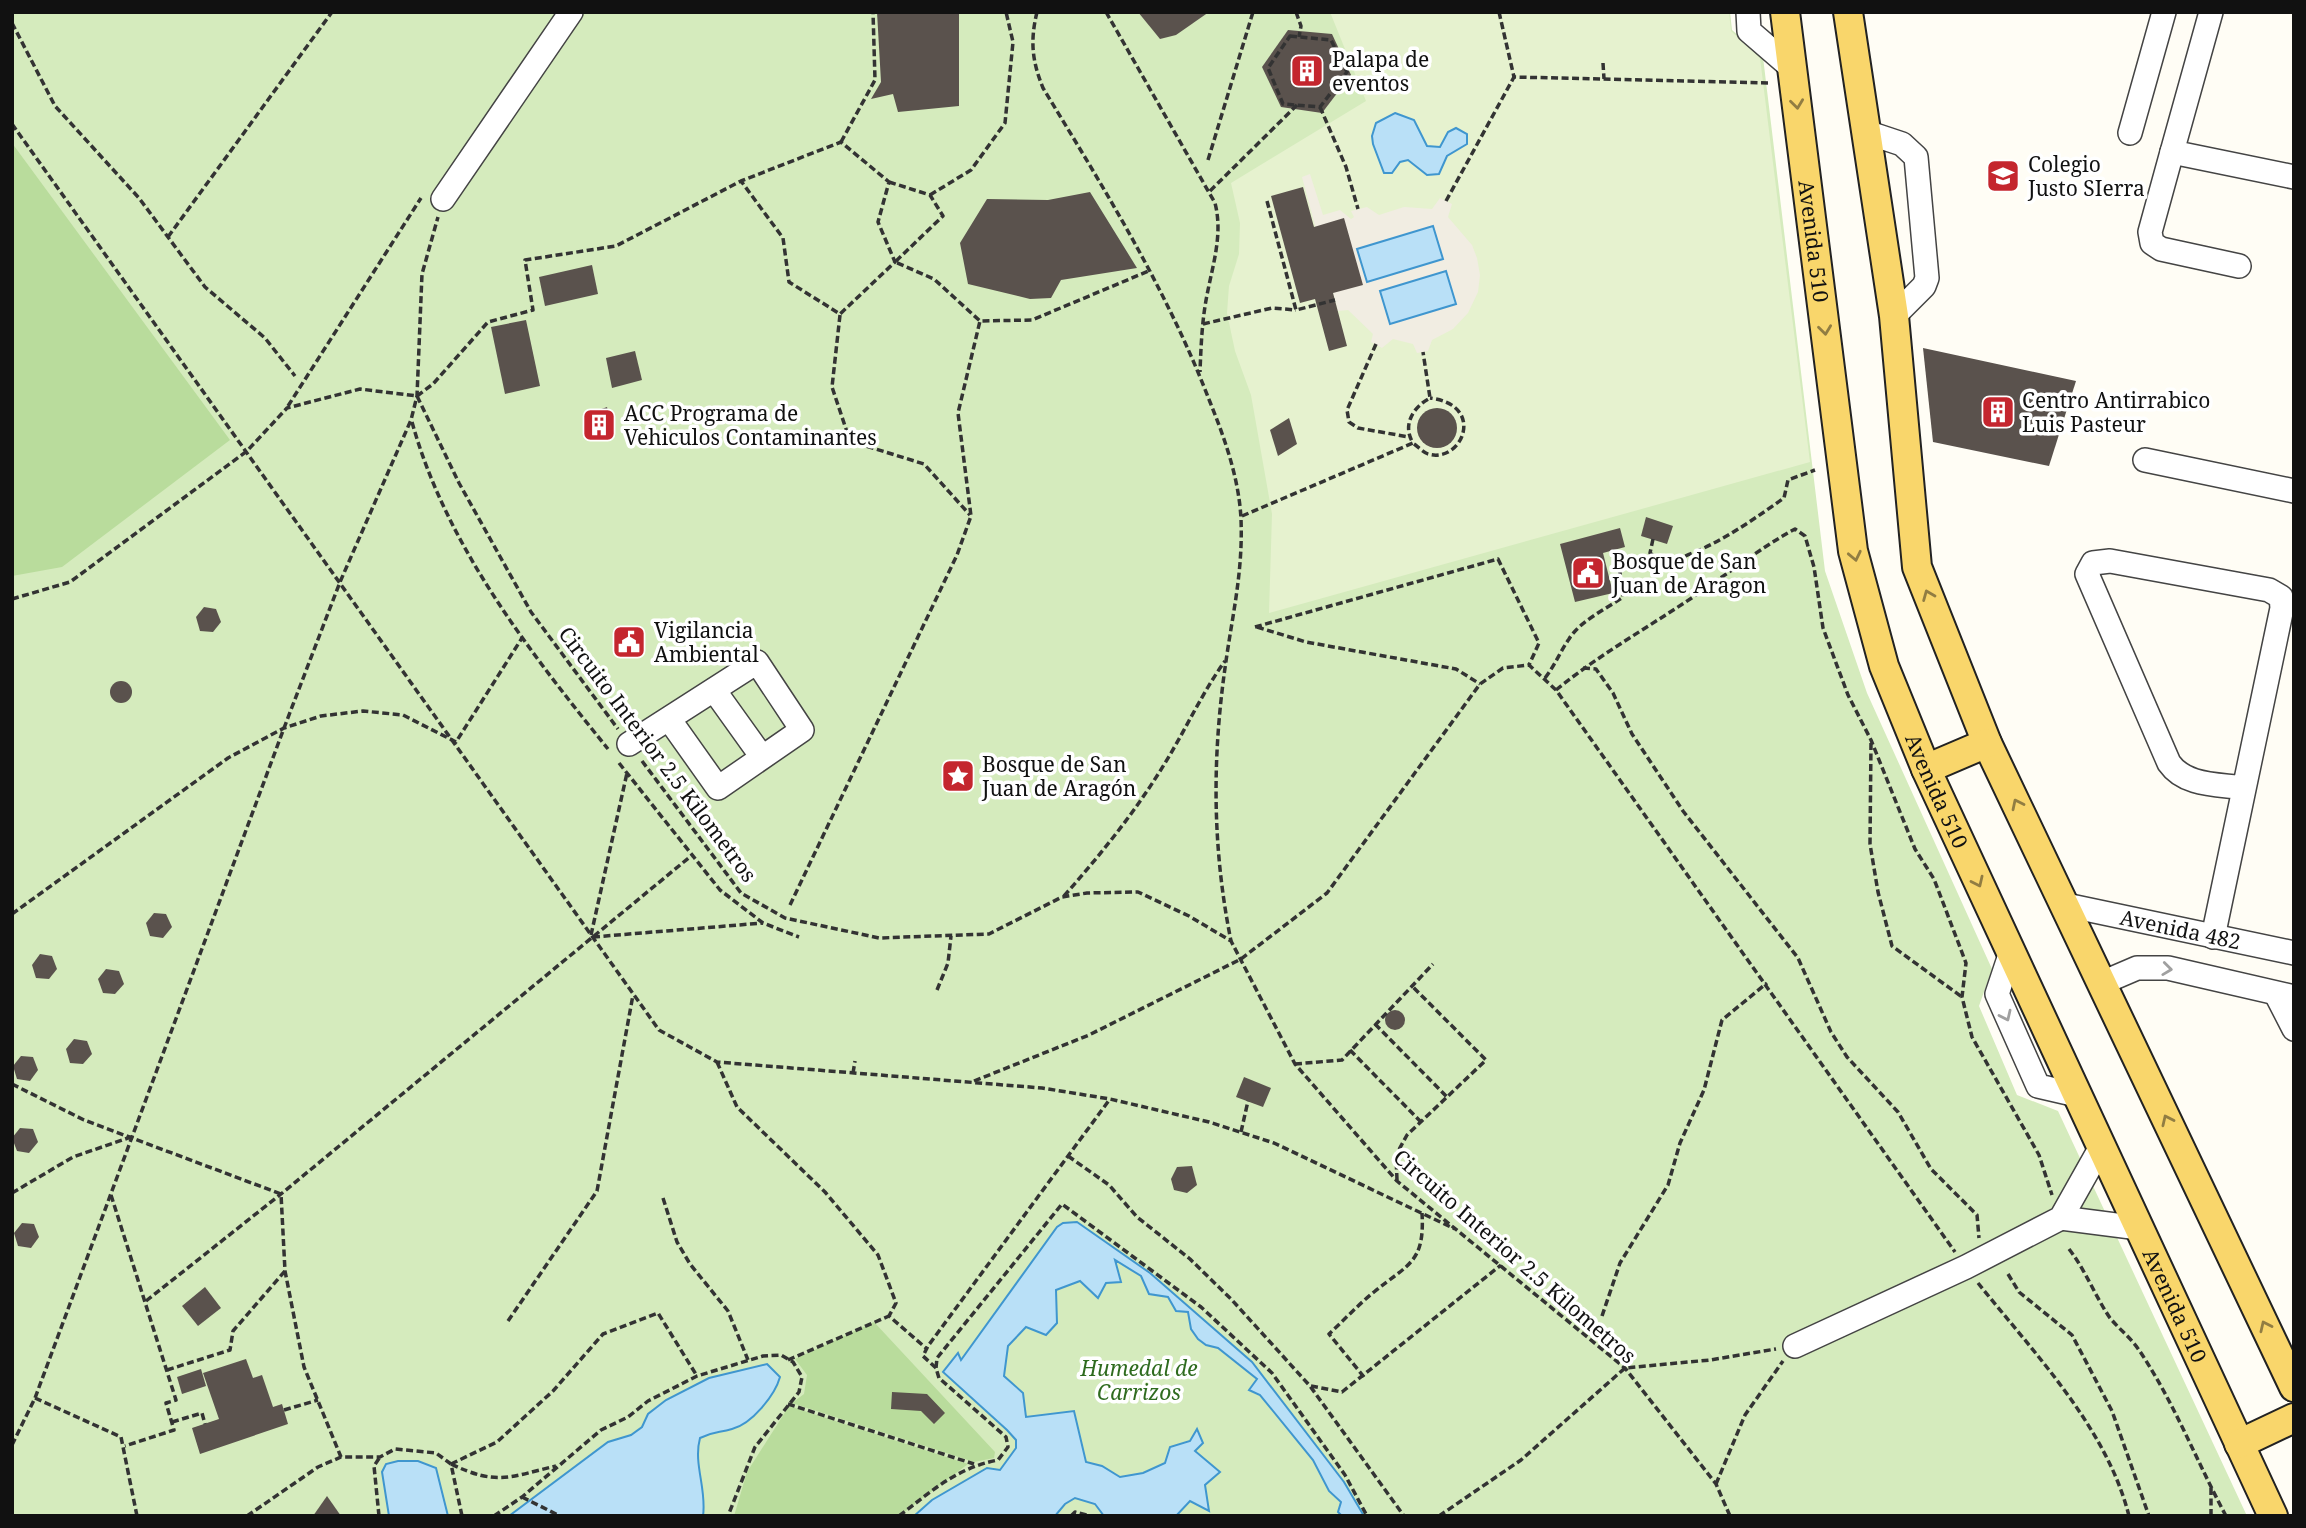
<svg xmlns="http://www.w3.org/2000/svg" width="2306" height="1528" font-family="'Noto Serif',serif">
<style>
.green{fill:#d5ebbd}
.forest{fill:#b9dc9c}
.pitch{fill:#e6f2cf}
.plaza{fill:#f1ede2}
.water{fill:#b9e0f7;stroke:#3f96cf;stroke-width:2}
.building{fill:#5a524d}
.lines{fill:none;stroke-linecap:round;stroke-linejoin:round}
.minor-casing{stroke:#444;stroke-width:26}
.major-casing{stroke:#222;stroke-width:32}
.path{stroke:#333;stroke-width:3.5;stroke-dasharray:7 3.5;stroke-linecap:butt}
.minor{stroke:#fff;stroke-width:23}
.major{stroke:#f9d66b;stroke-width:28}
.oneway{stroke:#917d42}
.oneway2{stroke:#a0a0a0}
.labels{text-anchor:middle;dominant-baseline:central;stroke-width:7;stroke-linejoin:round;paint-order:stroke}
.poi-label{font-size:21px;fill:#111;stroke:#fff;text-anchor:start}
.street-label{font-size:21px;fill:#111;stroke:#fff}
.park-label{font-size:21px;font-style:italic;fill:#2f6b1f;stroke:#fff}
</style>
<rect width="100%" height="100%" fill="#fffdf5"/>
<!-- green -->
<path class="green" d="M12,12H1730L1732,30L1763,57L1825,571L1867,693L1992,969L1979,1006L2017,1095L2058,1111L2247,1516H12Z"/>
<!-- forest -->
<g class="forest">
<path d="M12,143L230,440L62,567L12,576Z"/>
<path d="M874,1322L995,1452L994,1458L974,1462L792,1403L804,1394L807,1375L795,1359Z"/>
<path d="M789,1406L968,1464L899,1516H734L747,1472Z"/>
</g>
<!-- pitch -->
<path class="pitch" d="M1330,12H1729L1731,31L1760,58L1810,462L1269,613L1272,514L1251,395L1235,351L1227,313L1229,286L1239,254L1240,223L1231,183L1366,101Z"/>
<!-- plaza -->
<path class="plaza" d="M1310,174L1323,215L1340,210L1351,219L1354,217L1351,211L1367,207L1379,215L1404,207L1432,209L1440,198L1452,204L1448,217L1472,245L1477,258L1480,275L1478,292L1468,313L1453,329L1432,340L1428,351L1417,353L1413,344L1393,339L1382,348L1371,342L1373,334L1348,310L1338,311L1302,177Z"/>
<!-- water -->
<g class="water">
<path d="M1395,113L1414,120L1427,146L1440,147L1448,132L1456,128L1467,134V144L1447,156L1439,174L1427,175L1408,160L1400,162L1392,173H1384L1373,144L1372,136L1376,123Z"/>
<path d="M1433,226L1443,259L1367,282L1357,249Z"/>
<path d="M1446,271L1456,304L1390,324L1380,291Z"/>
<path d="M1077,1222L1150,1273L1252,1362L1344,1482L1364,1516H1342L1338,1512L1341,1502L1329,1491L1313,1460L1260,1395L1249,1390L1257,1379L1218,1348L1206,1345L1198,1339L1191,1329L1188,1312L1176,1311L1168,1297L1149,1294L1141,1276L1115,1260L1121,1282L1106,1283L1098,1298L1080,1281L1056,1290L1057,1323L1046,1335L1026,1327L1008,1346L1004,1376L1023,1393L1026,1417L1074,1411L1086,1462L1102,1466L1120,1477L1143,1473L1165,1463L1170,1447L1190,1441L1197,1429L1203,1443L1195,1451L1220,1472L1205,1485L1209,1511L1190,1501L1176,1516H1104L1095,1504L1075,1498L1065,1504L1055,1516H914L932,1500L987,1468L1000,1470L1016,1448V1440L1007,1430L943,1372L958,1353L961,1360L1057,1227L1063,1223Z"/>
<path d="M767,1364L780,1377C775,1395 752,1424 732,1429C719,1433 714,1431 700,1438C693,1464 707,1489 703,1516H509L608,1442L631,1435L642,1427L648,1414L666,1400L709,1378Z"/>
<path d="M398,1461H418L436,1468L448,1516H389L382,1472L386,1464Z"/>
</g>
<!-- building -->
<g class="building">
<path d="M877,12H959V106L898,112L893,94L871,99L881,82Z"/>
<path d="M1138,12H1209L1176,35L1160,39Z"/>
<path d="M1288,30L1332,34L1351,75L1322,113L1281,107L1262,67Z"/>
<path d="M1303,187L1314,227L1344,218L1363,285L1333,293L1347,346L1329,351L1315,299L1300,303L1271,196Z"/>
<path d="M1090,192L1137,268L1061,280L1051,298L1030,299L968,284L960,243L987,199L1048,200Z"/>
<path d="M592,265L598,294L545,306L539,277Z"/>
<path d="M526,320L540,386L505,394L491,327Z"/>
<path d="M1923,348L2076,381L2049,466L1933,442Z"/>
<path d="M635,351L642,380L612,388L606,358Z"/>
<path d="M607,407L613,434L590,441L585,415Z"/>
<circle cx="1437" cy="428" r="20"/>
<path d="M1289,418L1297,444L1278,456L1270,430Z"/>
<path d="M1646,517L1673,526L1667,544L1641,536Z"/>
<path d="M1620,528L1625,547L1603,553L1613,593L1575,602L1560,544Z"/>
<path d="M204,607L216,609L221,622L213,632L200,631L196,617Z"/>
<circle cx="121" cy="692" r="11"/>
<path d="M154,913L166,914L172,927L163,938L150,936L146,923Z"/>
<path d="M40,954L52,956L57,969L49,979L36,978L32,965Z"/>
<path d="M106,969L119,971L124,984L115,994L103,993L98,979Z"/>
<circle cx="1395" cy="1020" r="10"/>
<path d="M74,1039L87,1041L92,1054L83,1064L70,1063L66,1049Z"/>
<path d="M21,1056L33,1057L38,1070L30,1081L17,1079L13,1066Z"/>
<path d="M1244,1077L1271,1088L1263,1107L1236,1097Z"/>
<path d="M20,1128L33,1129L38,1142L29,1153L17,1151L12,1138Z"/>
<path d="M1192,1166L1197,1185L1187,1193L1174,1190L1171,1179L1177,1167Z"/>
<path d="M22,1223L34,1224L39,1237L31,1248L18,1246L14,1233Z"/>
<path d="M205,1287L221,1308L198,1326L182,1306Z"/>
<path d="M246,1359L253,1378L262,1375L273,1407L282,1404L288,1424L200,1454L192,1428L219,1419L203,1373Z"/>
<path d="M201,1369L206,1386L182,1394L177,1377Z"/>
<path d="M892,1392L927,1394L945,1413L934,1424L921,1411L891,1409Z"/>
<path d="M327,1496L341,1516H313Z"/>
</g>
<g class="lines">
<defs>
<g id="minor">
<path d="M1748,12L1749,31L1793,69"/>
<path d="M2211,12L2172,152L2294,177"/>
<path d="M1866,132L1902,144L1916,157L1927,278L1924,286L1894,316"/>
<path d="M2130,133L2164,12"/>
<path d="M2172,152L2150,232L2152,243L2161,249L2239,266"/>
<path d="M443,199L571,12"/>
<path d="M2145,460L2294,491"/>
<path d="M714,690L762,757"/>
<path d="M629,744L757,662L802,730L718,788L669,719"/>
<path id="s1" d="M2066,905L2294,953"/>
<path d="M2213,937L2282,608L2281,597L2269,590L2110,561L2093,563L2087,574L2169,763C2185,786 2217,784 2244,788"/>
<path d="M2011,952L1997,994L2038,1086L2077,1095"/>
<path d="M2102,983L2137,968H2168L2294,997"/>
<path d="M2276,994L2294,1029"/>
<path d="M2061,1218L2139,1228"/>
<path d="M1795,1346L1966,1267L2061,1218L2101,1147"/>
</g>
<g id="major">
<path id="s2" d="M1785,12L1853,551L1884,666L1926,769L2273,1516"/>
<path d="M1848,12L1894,316L1917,567L1987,743L2294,1387"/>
<path d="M1926,769L1987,743"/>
<path d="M2239,1444L2294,1418"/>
</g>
</defs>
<!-- minor casing -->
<use href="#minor" class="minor-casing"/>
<!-- major casing -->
<use href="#major" class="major-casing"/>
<!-- path -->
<g class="path">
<path d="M1037,12C1030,41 1032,61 1043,88C1105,190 1167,290 1210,402C1225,439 1239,479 1241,519C1243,571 1233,612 1226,661C1212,756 1212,847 1231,941"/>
<path d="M1106,12L1215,203C1223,234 1213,264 1207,295C1202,320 1201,346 1200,372"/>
<path d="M1296,12L1301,26L1299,37"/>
<path d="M1499,12L1514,77"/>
<path d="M12,23L55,106L139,198L205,287L265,338L295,376"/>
<path d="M1290,36L1331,40L1347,72L1320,107L1283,104L1268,68Z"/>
<path d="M1603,63L1604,79"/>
<path d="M1320,107L1346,167L1358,209"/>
<path d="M12,124L659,1030L717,1062L1042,1088L1110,1099L1209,1122L1274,1143L1455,1229"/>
<path d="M841,142L875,80L873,12"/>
<path d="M1208,160L1253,12"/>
<path d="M889,182L930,195L943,216L895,262L934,279L980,321L1032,320L1151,270"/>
<path d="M1210,191L1297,105"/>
<path d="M930,195L971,170L1005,123L1013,42L1006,12"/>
<path d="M1267,201L1296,310L1335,300"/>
<path d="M1446,201L1514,77L1770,83"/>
<path d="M168,237L332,12"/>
<path d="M840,315L832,387L850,441L924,464L970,515"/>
<path d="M1203,324L1272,308L1296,310"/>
<path d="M1376,344L1347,410L1349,422L1358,428L1409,437"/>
<path d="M417,396L433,384L488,322L533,310L525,260L616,246L741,181L841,142L889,182L878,222L895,262L840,314L789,282L783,238L741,181"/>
<path d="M288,406L421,198"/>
<path d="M412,422C446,545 529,651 608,749"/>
<path d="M1414,444C1417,446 1423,452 1428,454C1462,464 1487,405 1430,398"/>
<path d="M1242,516L1413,443C1402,425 1413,407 1430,398L1423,352"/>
<path d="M1653,539L1650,553L1662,562"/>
<path d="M1612,550L1619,565C1679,573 1737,531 1784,498L1788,480L1815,470"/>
<path d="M12,599L70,582L247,451L287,408L360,389L417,396L459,483L531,612L618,729"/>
<path d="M1255,627L1498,559L1539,643L1529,665"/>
<path d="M1257,627L1306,642L1456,669L1480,684"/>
<path d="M1583,668L1596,669L1613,693L1632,734L1683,811L1798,958L1831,1032L1847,1057L1898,1112L1931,1169L1977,1215L1979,1238"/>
<path d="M1545,678C1555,665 1560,652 1569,639C1580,621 1606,609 1623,597L1619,565"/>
<path d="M1556,690C1600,654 1649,627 1696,595C1729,573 1760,548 1795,529L1805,536L1814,567L1823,628L1848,695L1871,740L1915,849L1934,879L1966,963L1962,997L1972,1037L2039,1155L2052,1195"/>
<path d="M1871,743L1870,844L1878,892L1892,946L1962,997"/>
<path d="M642,761L741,893L785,918L879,938L989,934L1062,897L1087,893L1138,892L1189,916L1231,941L1295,1064L1397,1181L1625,1368L1716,1484L1730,1516"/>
<path d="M619,763L720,890L763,923L799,937"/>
<path d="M1064,896C1101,854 1136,811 1165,763C1186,729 1202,693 1225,661"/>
<path d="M790,905L957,555L971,516L958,413L980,321"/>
<path d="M12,914L228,758L284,728L321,716L363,711L403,715L456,742L522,638"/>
<path d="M591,935L627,773"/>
<path d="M593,937L763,923"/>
<path d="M12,964V967"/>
<path d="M937,990L948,963L951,936"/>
<path d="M1375,1024L1447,1097"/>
<path d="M1350,1050L1421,1122"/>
<path d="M717,1062L737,1107L825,1192L878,1255L896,1303L889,1316"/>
<path d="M1295,1064L1342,1060L1433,964"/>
<path d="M853,1073L855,1061"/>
<path d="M974,1081L1089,1035L1241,959L1327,893L1480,684L1503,668L1529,665L1556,690L1955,1252"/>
<path d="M12,1084L84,1120L281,1194L285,1271L304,1367L341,1457"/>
<path d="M1241,1132L1248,1101"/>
<path d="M1068,1156L1109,1185L1137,1217L1190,1259L1231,1299L1310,1386L1404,1516"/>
<path d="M1397,1180L1396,1155L1407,1135L1486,1060L1412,986"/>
<path d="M12,1193L73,1157L131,1137"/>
<path d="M111,1195L176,1400L166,1403L174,1430L125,1446"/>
<path d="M663,1198L677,1242L690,1264L728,1311L748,1360"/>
<path d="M2069,1249C2086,1271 2095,1296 2110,1318C2119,1329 2131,1338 2139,1350C2174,1402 2196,1460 2226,1516"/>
<path d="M2008,1274L2019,1292L2072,1335L2112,1411L2149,1516"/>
<path d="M1978,1283C2034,1353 2107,1428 2129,1516"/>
<path d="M146,1301L281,1194L691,856"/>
<path d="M1602,1316L1620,1263L1668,1185L1680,1143L1704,1090L1722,1020L1767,983"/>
<path d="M508,1321L597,1191L633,995"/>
<path d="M788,1360L889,1316L927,1349"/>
<path d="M936,1368L923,1356L928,1346L1110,1099"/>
<path d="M167,1370L230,1350L233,1331L285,1271"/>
<path d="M1364,1377L1329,1334C1344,1320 1358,1305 1374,1292C1408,1264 1425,1263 1422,1213"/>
<path d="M1311,1386L1342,1392L1501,1265"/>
<path d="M35,1398L121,1437L137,1516"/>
<path d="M788,1404L974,1464"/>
<path d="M284,1410L318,1400"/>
<path d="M172,1422L202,1413L205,1424"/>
<path d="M12,1445L35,1398L284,728L340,582L411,420L417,396L422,274L438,217"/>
<path d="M451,1464L497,1442L553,1391L603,1334L658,1313L697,1376"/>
<path d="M451,1464C497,1486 509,1477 556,1466"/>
<path d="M1716,1484L1745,1415L1783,1361"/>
<path d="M522,1497L560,1516"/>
<path d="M247,1516L318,1467L341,1457H380L395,1449L436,1453L451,1464L462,1516"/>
<path d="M379,1516L374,1466L380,1457"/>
<path d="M494,1516L522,1497L601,1430L628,1417L648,1401L697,1376L763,1356L781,1355L793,1362L802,1377L799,1392L755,1447L728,1516"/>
<path d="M899,1516C932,1491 956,1468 998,1460L1008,1447L1006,1437L939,1378L936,1368L937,1358L1062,1204L1201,1307L1272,1373L1345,1475L1367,1516"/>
<path d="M1071,1516L1075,1512L1091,1516"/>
<path d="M1439,1516L1521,1460L1625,1368L1710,1360L1776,1349"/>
<path d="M2211,1516V1488"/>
</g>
<!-- minor -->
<use href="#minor" class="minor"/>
<!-- major -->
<use href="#major" class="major"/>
</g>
<!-- one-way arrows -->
<defs><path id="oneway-chevron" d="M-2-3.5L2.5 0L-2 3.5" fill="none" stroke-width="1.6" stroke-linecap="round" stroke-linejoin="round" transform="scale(1.75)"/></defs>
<g class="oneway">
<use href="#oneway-chevron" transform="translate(1797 104) rotate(83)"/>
<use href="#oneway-chevron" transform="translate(1825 330) rotate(83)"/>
<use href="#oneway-chevron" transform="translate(1855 556) rotate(78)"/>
<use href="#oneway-chevron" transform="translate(1928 595) rotate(-112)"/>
<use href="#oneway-chevron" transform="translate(2017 804) rotate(-116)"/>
<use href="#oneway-chevron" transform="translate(1978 882) rotate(65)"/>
<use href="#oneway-chevron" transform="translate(2167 1120) rotate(-115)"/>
<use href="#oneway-chevron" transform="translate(2265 1326) rotate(-115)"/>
</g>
<g class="oneway2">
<use href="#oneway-chevron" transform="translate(2167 969) rotate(7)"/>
<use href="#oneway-chevron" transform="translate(2006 1016) rotate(65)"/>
</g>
<!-- icons -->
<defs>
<symbol id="building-square" viewBox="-11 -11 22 22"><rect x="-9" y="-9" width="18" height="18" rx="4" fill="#c4262e" stroke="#fff"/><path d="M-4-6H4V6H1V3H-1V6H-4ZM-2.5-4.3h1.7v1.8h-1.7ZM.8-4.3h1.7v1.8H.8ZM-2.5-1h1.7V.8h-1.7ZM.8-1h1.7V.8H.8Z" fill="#fff"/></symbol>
<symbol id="school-square" viewBox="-11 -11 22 22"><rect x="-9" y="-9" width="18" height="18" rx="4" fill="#c4262e" stroke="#fff"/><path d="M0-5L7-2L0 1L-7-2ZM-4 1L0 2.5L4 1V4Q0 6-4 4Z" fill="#fff"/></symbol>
<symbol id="civic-square" viewBox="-11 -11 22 22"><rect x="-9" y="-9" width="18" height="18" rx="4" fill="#c4262e" stroke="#fff"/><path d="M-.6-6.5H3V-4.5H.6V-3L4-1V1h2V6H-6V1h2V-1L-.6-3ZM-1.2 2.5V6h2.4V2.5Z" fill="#fff"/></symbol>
<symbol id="sight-square" viewBox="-11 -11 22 22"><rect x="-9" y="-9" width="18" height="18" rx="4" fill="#c4262e" stroke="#fff"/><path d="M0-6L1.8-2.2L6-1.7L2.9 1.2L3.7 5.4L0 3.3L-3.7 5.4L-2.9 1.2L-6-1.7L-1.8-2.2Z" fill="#fff"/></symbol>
</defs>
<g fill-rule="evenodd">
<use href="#building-square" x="1288" y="52" width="38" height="38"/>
<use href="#school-square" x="1984" y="157" width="38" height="38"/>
<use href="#building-square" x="1979" y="393" width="38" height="38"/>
<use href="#building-square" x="580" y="406" width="38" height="38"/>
<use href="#civic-square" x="1569" y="554" width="38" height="38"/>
<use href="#civic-square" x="610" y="623" width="38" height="38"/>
<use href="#sight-square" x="939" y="757" width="38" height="38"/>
</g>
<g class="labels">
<!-- poi labels -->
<g class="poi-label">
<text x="1332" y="59">Palapa de<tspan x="1332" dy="24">eventos</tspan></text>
<text x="2028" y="164">Colegio<tspan x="2028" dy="24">Justo SIerra</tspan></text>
<text x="2022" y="400">Centro Antirrabico<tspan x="2022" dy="24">Luis Pasteur</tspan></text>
<text x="624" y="413">ACC Programa de<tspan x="624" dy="24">Vehiculos Contaminantes</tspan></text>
<text x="1612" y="561">Bosque de San<tspan x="1612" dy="24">Juan de Aragon</tspan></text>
<text x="654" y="630">Vigilancia<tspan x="654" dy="24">Ambiental</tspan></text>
<text x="982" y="764">Bosque de San<tspan x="982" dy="24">Juan de Aragón</tspan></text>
</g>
<!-- street labels -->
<g class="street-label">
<text stroke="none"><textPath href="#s2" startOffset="231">Avenida 510</textPath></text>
<text transform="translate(658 754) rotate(53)">Circuito Interior 2.5 Kilometros</text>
<text stroke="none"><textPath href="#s2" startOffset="798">Avenida 510</textPath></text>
<text stroke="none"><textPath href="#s1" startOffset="117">Avenida 482</textPath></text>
<text transform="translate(1515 1256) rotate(41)">Circuito Interior 2.5 Kilometros</text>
<text stroke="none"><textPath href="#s2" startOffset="1365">Avenida 510</textPath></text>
</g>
<!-- park labels -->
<g class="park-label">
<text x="1139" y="1368">Humedal de<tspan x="1139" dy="24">Carrizos</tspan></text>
</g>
</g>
<!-- border -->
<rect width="2306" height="1528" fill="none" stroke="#111111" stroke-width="28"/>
</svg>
